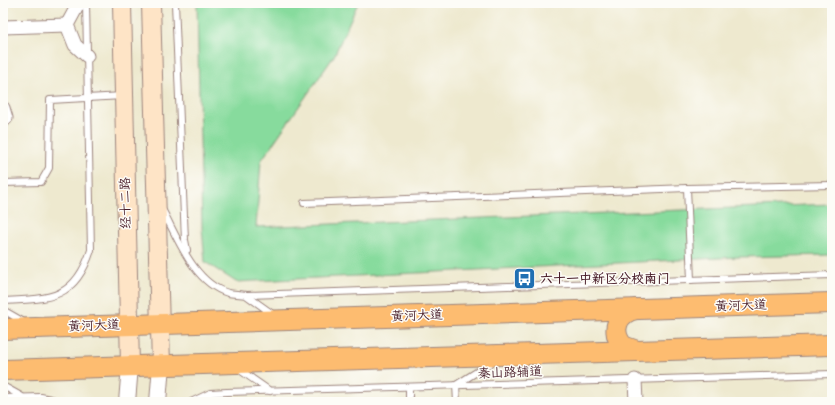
<svg xmlns="http://www.w3.org/2000/svg" width="835" height="405" font-family="Mynerve,'LXGW WenKai TC',sans-serif">
<style>
.green{fill:#87db9d;stroke:#687d64}
.lines{fill:none;stroke-linecap:round;stroke-linejoin:round}
.service-casing{stroke:#9c847d;stroke-width:8}
.minor-casing{stroke:#9c847d;stroke-width:15}
.tertiary-casing{stroke:#9c847d;stroke-width:18}
.secondary-casing{stroke:#9c847d;stroke-width:20}
.primary-casing{stroke:#9c847d;stroke-width:22}
.service{stroke:#fff;stroke-width:6}
.minor{stroke:#fff;stroke-width:13}
.tertiary{stroke:#fff;stroke-width:16}
.secondary{stroke:#fee4c6;stroke-width:18}
.primary{stroke:#fdbc70;stroke-width:20}
.labels{text-anchor:middle;dominant-baseline:central;stroke-width:3;stroke-linejoin:round;paint-order:stroke}
.street-label{font-size:13px;fill:#4a1f2b;stroke:#fdfcf7}
.poi-label{font-size:13px;font-weight:bold;fill:#4a1f2b;stroke:#fdfcf7;text-anchor:start}
</style>
<rect width="100%" height="100%" fill="#fdfcf7"/>
<filter id="ink" filterUnits="userSpaceOnUse"><feTurbulence type="fractalNoise" baseFrequency=".025" numOctaves="2"/><feDisplacementMap in="SourceGraphic" scale="8" xChannelSelector="R" yChannelSelector="G"/><feConvolveMatrix kernelMatrix="1 2 1 2 8 2 1 2 1" color-interpolation-filters="sRGB"/></filter>
<filter id="wash" filterUnits="userSpaceOnUse"><feTurbulence type="fractalNoise" baseFrequency=".012" numOctaves="4" result="noise"/><feDisplacementMap in="SourceGraphic" scale="16" xChannelSelector="R" yChannelSelector="G"/><feGaussianBlur stdDeviation="0.9" result="paint"/><feColorMatrix in="noise" values="0 0 0 0 0 0 0 0 0 0 0 0 0 0 0 0 0 1.4 0 .05"/><feComposite in="paint" operator="in"/></filter>
<g filter="url(#wash)">
<rect width="100%" height="100%" fill="#eee9cf"/>
<!-- green -->
<path class="green" d="M197,3H358L334,56L261,161L256,227L832,204V255L739,257L236,282L205,262L202,228Z"/>
</g>
<g filter="url(#ink)">
<g class="lines">
<defs>
<g id="service">
<path d="M175,3L185,240L187,250"/>
<path d="M3,183L41,182L49,168L50,100L123,96"/>
<path d="M687,188L691,280"/>
<path d="M304,203L687,188L832,185"/>
<path d="M163,211C178,239 194,283 228,293C233,294 240,294 246,295L832,275"/>
<path d="M246,295L274,315"/>
<path d="M3,301C49,299 75,300 91,250L86,3"/>
<path d="M3,310L24,322"/>
<path d="M237,368L270,391"/>
<path d="M3,386L21,396"/>
<path d="M409,387V402"/>
<path d="M3,398L41,397L64,402"/>
<path d="M191,402L210,393L227,392L832,374"/>
<path d="M457,402L456,385L494,361"/>
</g>
<g id="minor">
<path d="M79,3L67,25L75,45L87,56"/>
<path d="M3,27L67,25"/>
<path d="M3,108L6,118L3,121"/>
<path d="M635,380L636,402"/>
</g>
<g id="tertiary">
<path d="M127,402L130,366"/>
<path d="M158,402L161,365"/>
</g>
<g id="secondary">
<path d="M122,3L130,366"/>
<path d="M151,3L161,365"/>
</g>
<g id="primary">
<path d="M636,309C617,313 610,331 623,346L637,351"/>
<path d="M3,329L832,303"/>
<path d="M3,370L832,345"/>
</g>
</defs>
<!-- service casing -->
<use href="#service" class="service-casing"/>
<!-- minor casing -->
<use href="#minor" class="minor-casing"/>
<!-- tertiary casing -->
<use href="#tertiary" class="tertiary-casing"/>
<!-- secondary casing -->
<use href="#secondary" class="secondary-casing"/>
<!-- primary casing -->
<use href="#primary" class="primary-casing"/>
<!-- service -->
<use href="#service" class="service"/>
<!-- minor -->
<use href="#minor" class="minor"/>
<!-- tertiary -->
<use href="#tertiary" class="tertiary"/>
<!-- secondary -->
<use href="#secondary" class="secondary"/>
<!-- primary -->
<use href="#primary" class="primary"/>
</g>
</g>
<!-- icons -->
<defs>
<symbol id="bus-square" viewBox="-11 -11 22 22"><rect x="-9" y="-9" width="18" height="18" rx="4" fill="#1f6fb2" stroke="#fdfcf7"/><path d="M-5-6H5V4H4V6H2V4H-2V6H-4V4H-5ZM-3.5-4V0h7V-4ZM-3.5 1.2v1.5H-2V1.2ZM2 1.2v1.5H3.5V1.2Z" fill="#fff"/></symbol>
</defs>
<g fill-rule="evenodd">
<use href="#bus-square" x="512" y="266" width="25" height="25"/>
</g>
<g class="labels">
<!-- street labels -->
<g class="street-label">
<text transform="translate(126 203) rotate(-91)">经十二路</text>
<text transform="translate(741 306) rotate(-2)">黄河大道</text>
<text transform="translate(417 316) rotate(-2)">黄河大道</text>
<text transform="translate(94 326) rotate(-2)">黄河大道</text>
<text transform="translate(510 373) rotate(-2)">秦山路辅道</text>
</g>
<!-- poi labels -->
<g class="poi-label">
<text x="540" y="279">六十一中新区分校南门</text>
</g>
</g>
<!-- margin -->
<rect width="835" height="405" fill="none" stroke="#fdfcf7" stroke-width="16"/>
</svg>
